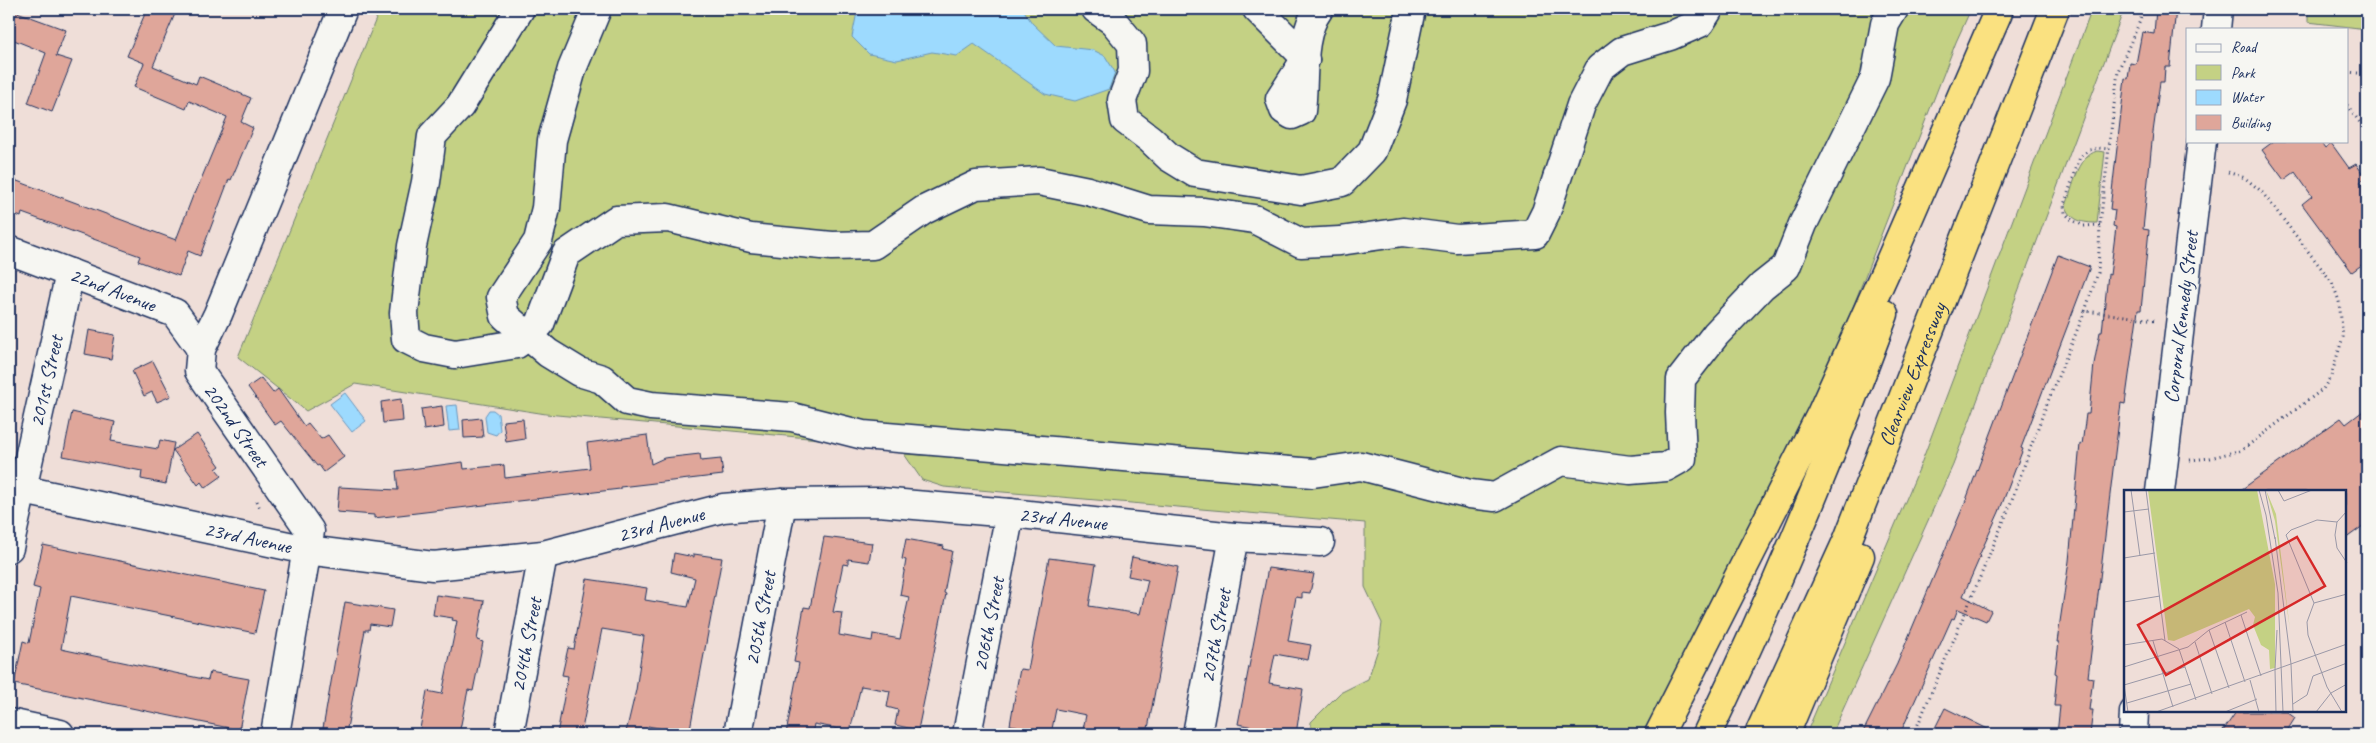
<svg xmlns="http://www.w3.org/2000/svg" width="2376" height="743" font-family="Caveat,sans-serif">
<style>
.green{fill:#c4d184;stroke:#708071}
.water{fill:#9ddafe;stroke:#6996be}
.building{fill:#dfa69a;stroke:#1b2f5e}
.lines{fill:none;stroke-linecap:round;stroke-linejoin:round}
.minor-casing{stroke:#1b2f5e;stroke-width:31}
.highway-casing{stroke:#1b2f5e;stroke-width:31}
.path{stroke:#1b2f5e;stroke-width:3;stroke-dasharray:1 4;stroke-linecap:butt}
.minor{stroke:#f6f6f2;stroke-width:28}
.highway{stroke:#fae180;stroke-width:28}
.labels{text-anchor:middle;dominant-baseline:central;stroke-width:4;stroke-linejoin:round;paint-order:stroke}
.street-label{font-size:21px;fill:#1b2f5e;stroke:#f6f6f2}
.inset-road{fill:none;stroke:#9a98a7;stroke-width:1}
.view{fill:#d62828;fill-opacity:0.15;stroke:#d62828;stroke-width:2.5}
.inset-edge{fill:none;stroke:#1b2f5e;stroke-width:2.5}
</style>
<rect width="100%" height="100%" fill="#efded8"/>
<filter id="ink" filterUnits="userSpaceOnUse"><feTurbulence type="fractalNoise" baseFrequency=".02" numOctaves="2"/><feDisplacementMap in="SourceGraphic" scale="10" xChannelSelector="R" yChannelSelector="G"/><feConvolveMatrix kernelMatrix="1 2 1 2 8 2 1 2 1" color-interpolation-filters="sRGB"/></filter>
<g filter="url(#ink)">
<!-- green -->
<g class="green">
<path d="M380,9H1971L1956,42L1818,397L1648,734H1310L1311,722L1340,693L1368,679L1379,646L1382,623L1365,587V523L944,487L922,480L904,454L1136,468L546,414L355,384L306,411L238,357Z"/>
<path d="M2092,9H2124L1953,465L1832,734H1806L1919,469Z"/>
<path d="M2308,9H2367V29L2308,22Z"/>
<path d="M2097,151L2105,152L2097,223C2083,223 2071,221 2066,206C2073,188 2077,157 2097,151Z"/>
</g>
<!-- water -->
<g class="water">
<path d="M859,9H1023L1032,23L1056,46L1093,50L1105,56L1115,72L1109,89L1075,101L1045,94L974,44L957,56L932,52L897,60L869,54L852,37L857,12Z"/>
<path d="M345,393L366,421L352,432L330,404Z"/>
<path d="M457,405L460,430L449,431L446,406Z"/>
<path d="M489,410H493L498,414L500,430L496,435L487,432L485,416Z"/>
</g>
<!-- building -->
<g class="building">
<path d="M9,9L66,30L56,56L72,61L52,112L28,103L46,53L9,38Z"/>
<path d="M147,9H177L153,66L196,84L199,76L251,98L241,122L253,128L231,180L229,179L200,256L188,251L179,276L138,261L140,256L22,213L21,217L9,212V178L176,240L194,193L195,194L227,117L189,101L186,109L134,87L144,63L127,56Z"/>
<path d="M2156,9H2176L2170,67H2165L2164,82H2160L2153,132L2143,229L2149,230L2141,310H2138L2125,404L2121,403L2100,578L2088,677L2093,678L2089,710H2093L2090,734H2057L2060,706H2054L2057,674L2055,673L2059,642H2057L2069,561L2080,444L2082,445L2086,414H2089L2094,364L2100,332H2102L2108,274L2110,275L2116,227L2113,226L2115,210L2110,209L2125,78L2128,79L2130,63L2136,64L2142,32L2154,34Z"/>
<path d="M2274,141H2320L2325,148L2331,143L2349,168L2356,164L2366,178L2360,182L2367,191V261L2352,272L2302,204L2312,196L2295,172L2284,180L2262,150Z"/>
<path d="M2058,255L2090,267L2021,448L2023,449L1999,512L1979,556L1980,557L1963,596L1991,611L1986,621L1958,609L1954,619L1952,618L1900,734H1862L1897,664L1966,500Z"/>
<path d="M89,330L115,335L111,359L85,354Z"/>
<path d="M153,361L171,396L157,402L152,392L144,396L132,371Z"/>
<path d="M261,378L273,393L278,389L304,426L308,423L321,439L328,435L344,457L324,472L319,465L317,466L281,421L275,425L248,387Z"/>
<path d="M401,399L403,421L383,423L381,402Z"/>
<path d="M442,406L444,427L424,430L421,409Z"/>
<path d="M2367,408V523L2345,539V492H2238L2341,418L2346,424Z"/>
<path d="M72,412L115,422L111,441L158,449L160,440L174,443L166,484L141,479L142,471L63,456Z"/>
<path d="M481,418L483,437L464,438L463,420Z"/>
<path d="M523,419L525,439L506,442L503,421Z"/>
<path d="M197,434L220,466L216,469L222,476L205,488L201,482L198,485L173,450Z"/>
<path d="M647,435L651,464L664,458L700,454L701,461L721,459L723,475L620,487V489L374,518V515L337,512L339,487L398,490L396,471L463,462L464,469L504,465L505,478L590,468L587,443Z"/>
<path d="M824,537L872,543L869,562L848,559V565L843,564L833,612L842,613L839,635L872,641L873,634L900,639L909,597L900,595L906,560L902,559L906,539L944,546L943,549L952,551L944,593L946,594L918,730L895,725L898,710L887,707L890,691L861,686L850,731L814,724L812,734H786L799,663L794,662L804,607L810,608Z"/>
<path d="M43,545L264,591L255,633L71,596L61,649L208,680L210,672L249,679L239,730L14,684L23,641L29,643L40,589L33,587Z"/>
<path d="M674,553L694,557V554L722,558L689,734L648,726L646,734L626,732L636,690L644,636L602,629L581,734H557L568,676L562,675L568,648L574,649L587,579L647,588L645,600L688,607L695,578L671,572Z"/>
<path d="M1132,557L1178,567L1147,734H1082L1086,715L1056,709L1051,734H1016L1017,726L1010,725L1015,696L1020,669L1028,670L1049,558L1096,564L1089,606L1140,614L1148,580L1128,576Z"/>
<path d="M1268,568L1314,574L1310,593L1302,592V598L1296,597L1288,641L1311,645L1308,660L1275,654L1269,683L1303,689L1296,734H1274V731L1238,724Z"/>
<path d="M436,595L484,601L477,640L483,642L473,691L468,690L459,734H419L427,691L442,694L457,621L452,620L453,618L433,615Z"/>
<path d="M345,602L393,610L390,627L370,624L369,630H365L346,734H322Z"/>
<path d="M1945,708L1998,734H1932Z"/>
<path d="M2236,712H2287L2295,718L2285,734H2221Z"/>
</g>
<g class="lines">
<defs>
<g id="minor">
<path d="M520,9L460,106L432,136L426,182L412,246L404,313L406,339L424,348L455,354L517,344L540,324L566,254L616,220L668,218L751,238L832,246L873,245L924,210L976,185L1039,181L1088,191L1149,210L1204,212L1254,219L1301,243L1340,241L1403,232L1457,239L1535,234L1546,212L1581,105L1600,68L1622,51L1670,36L1700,23L1709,9"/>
<path d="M597,9L572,69L552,140L546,208L538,241L501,297L505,316L548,353L579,372L602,379L627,401L651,406L792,417L863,435L1313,473L1361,466L1470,494L1495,497L1561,461L1630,470L1666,467L1682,458L1680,413L1681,379L1716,334L1762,286L1786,267L1803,224L1875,78L1885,24L1894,9"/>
<path d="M1096,9L1113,21L1132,44L1133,71L1122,100L1125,120L1150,139L1169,157L1195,173L1301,190L1342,182L1372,151L1392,100L1411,9"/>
<path d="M1257,9L1301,53L1305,60"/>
<path d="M2216,29L2218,9"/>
<path d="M1305,60L1280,99L1284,110L1292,115L1301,111C1305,79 1299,36 1319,9"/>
<path id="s1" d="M9,250L175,313L201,349"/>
<path id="s2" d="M9,487L307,550L433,566L543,555L723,508L782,503L879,502L1010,513L1234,537L1320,542"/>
<path id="s3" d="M2160,492L2202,141"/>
<path id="s4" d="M9,548L70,273"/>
<path d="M9,723L60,734"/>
<path d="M275,734L310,531L199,371L201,349L218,314L343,9"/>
<path id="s5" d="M509,734L543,555"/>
<path id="s6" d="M738,734L782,503"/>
<path id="s7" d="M967,734L1010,513"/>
<path id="s8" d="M1197,734L1234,537"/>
<path d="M2133,734L2134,712"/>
</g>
<g id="highway">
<path d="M1659,734L1821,414L1887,268L1998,12"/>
<path d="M1707,734C1773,597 1831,457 1884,314"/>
<path id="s9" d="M1759,734L1848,539L2055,9"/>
<path d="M1785,734L1860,556"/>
</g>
</defs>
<!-- minor casing -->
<use href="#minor" class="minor-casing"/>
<!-- highway casing -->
<use href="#highway" class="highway-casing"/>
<!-- path -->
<g class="path">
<path d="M2347,72L2367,74"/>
<path d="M2347,105L2367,132"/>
<path d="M2100,225L2084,226L2072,220L2065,213L2064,205L2080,157L2089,150L2099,148L2109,149"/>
<path d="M2085,311L2098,273L2100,225L2118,71L2140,21L2143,9"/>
<path d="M2190,460L2210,458L2242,450L2323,389L2331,376L2343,337L2339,301L2332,282L2261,191L2245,178L2225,171"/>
<path d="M257,501L260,509"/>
<path d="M1914,734L2007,513L2044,411L2085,311L2156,320"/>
</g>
<!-- minor -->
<use href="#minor" class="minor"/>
<!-- highway -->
<use href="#highway" class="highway"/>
</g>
</g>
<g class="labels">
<!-- street labels -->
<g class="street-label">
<text stroke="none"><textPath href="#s1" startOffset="111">22nd Avenue</textPath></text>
<text stroke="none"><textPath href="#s3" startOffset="176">Corporal Kennedy Street</textPath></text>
<text stroke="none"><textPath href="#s9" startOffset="391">Clearview Expressway</textPath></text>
<text stroke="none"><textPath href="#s4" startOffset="171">201st Street</textPath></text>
<text transform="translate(236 425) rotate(55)">202nd Street</text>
<text stroke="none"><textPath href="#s2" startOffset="1069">23rd Avenue</textPath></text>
<text stroke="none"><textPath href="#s2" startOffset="664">23rd Avenue</textPath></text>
<text stroke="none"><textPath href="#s2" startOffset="244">23rd Avenue</textPath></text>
<text stroke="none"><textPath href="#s6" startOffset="118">205th Street</textPath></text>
<text stroke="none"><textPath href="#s7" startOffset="112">206th Street</textPath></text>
<text stroke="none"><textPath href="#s8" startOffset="100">207th Street</textPath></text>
<text stroke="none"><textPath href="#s5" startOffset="91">204th Street</textPath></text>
</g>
</g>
<!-- overview -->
<g transform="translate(2124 490)">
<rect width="222" height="222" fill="#efded8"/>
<path d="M24,0H133L151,94V178L146,179L145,160L137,155L129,135L131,127L125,119L50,151L44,150ZM142,0L152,24L166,140L151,31Z" fill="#c4d184"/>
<path class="inset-road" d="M7,0L16,66M22,0L41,151M135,0L142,25L154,103L159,222M141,0L151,49M154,0L160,11L188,0M223,21L213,32L211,45L213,58L223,73M0,22L25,19M151,47L167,174M0,68L31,63M0,112L36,106M190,113L162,45L167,40L193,30L213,32M117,125L137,186M101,132L121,192M85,140L105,198M29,151L49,217M71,152L88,204M0,155L38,149L55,159L72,210M167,174L169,222M0,177L64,157L85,140L123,122M151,180L152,222M151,180L153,140M126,190L135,222M0,195L61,177M0,195L4,222M3,213L67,194M169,214L183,205L189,186L223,173M32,222L223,154M101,222L133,209M192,222L207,203L223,194M218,222L203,197L184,145L183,132L190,113L223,104"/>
<path class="view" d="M173,47L201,96L42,185L14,135Z"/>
<rect width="222" height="222" class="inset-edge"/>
</g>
<!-- margin -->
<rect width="2376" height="743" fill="none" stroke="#f6f6f2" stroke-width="30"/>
<rect x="15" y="15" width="2346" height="713" fill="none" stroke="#1b2f5e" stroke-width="2" filter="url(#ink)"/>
<!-- legend -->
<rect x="2186" y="28" width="162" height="115" fill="#f6f6f2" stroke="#9ea6b7"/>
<rect x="2196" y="44" width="25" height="8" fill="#f6f6f2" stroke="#9ea6b7"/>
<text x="2231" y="52" font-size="15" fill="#1b2f5e">Road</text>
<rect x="2196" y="65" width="25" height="15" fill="#c4d184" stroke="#9ea6b7"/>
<text x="2231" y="78" font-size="15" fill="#1b2f5e">Park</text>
<rect x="2196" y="90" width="25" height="15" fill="#9ddafe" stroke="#9ea6b7"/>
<text x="2231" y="102" font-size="15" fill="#1b2f5e">Water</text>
<rect x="2196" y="115" width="25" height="15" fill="#dfa69a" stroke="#9ea6b7"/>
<text x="2231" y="128" font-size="15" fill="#1b2f5e">Building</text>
</svg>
